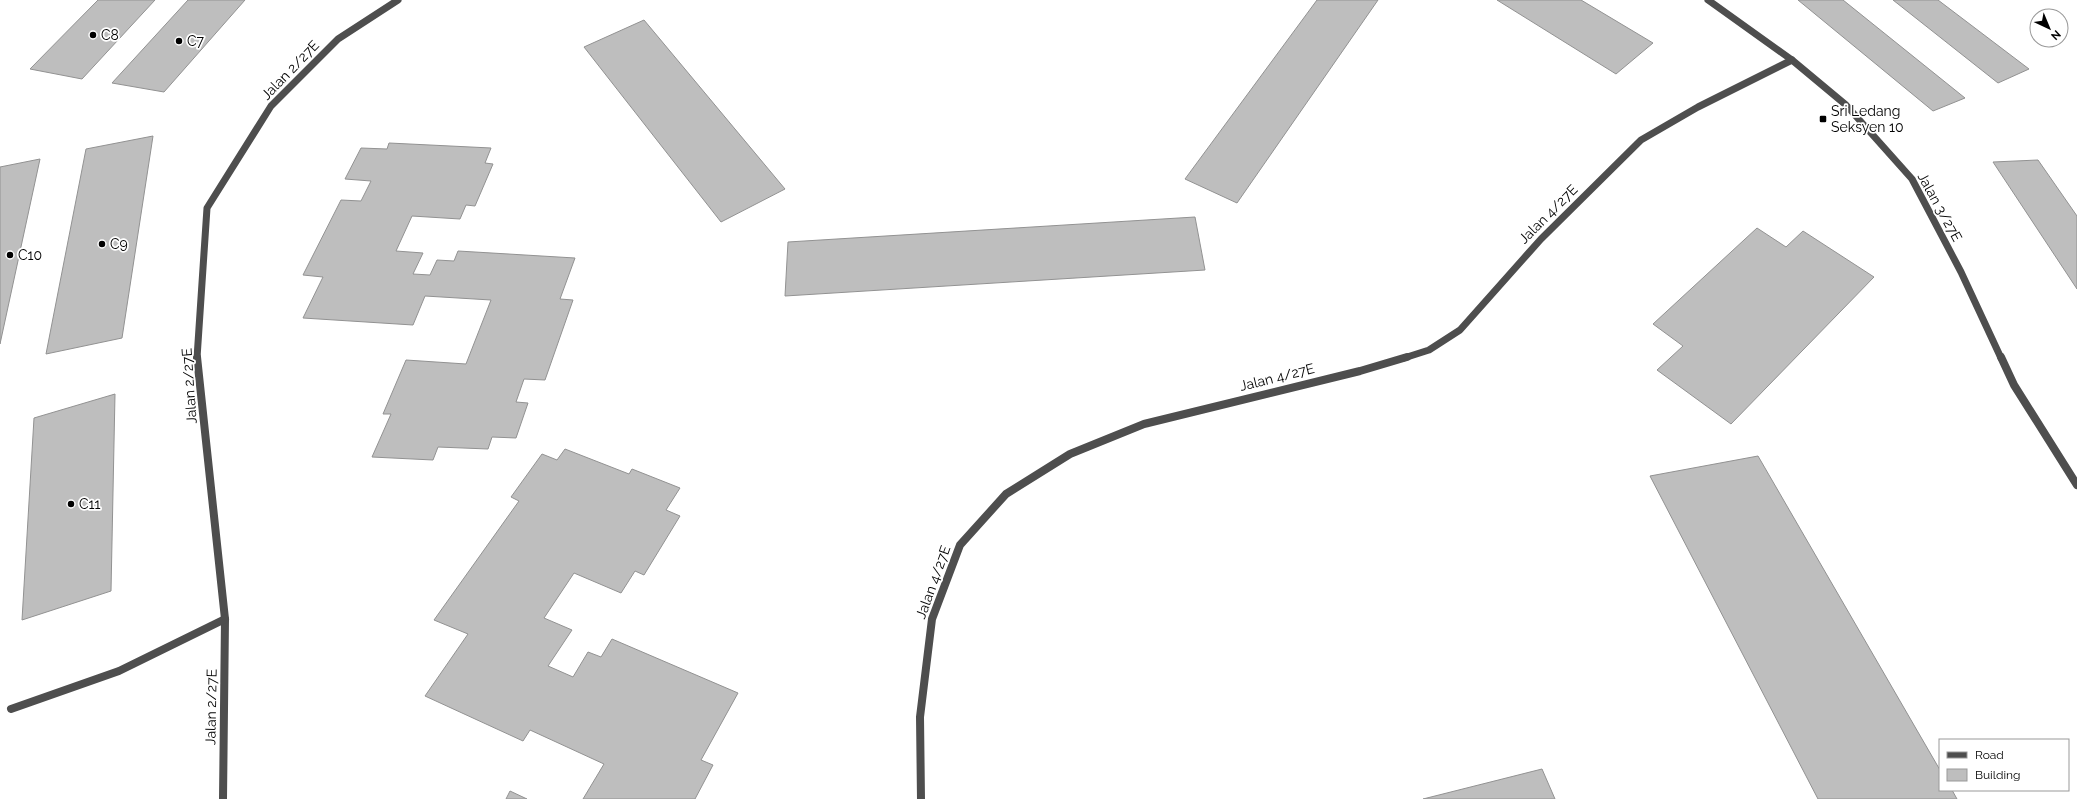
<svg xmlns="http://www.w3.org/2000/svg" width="2077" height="799" font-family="Raleway,sans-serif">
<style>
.building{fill:#bebebe;stroke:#929292}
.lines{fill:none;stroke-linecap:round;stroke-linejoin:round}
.street-far1{stroke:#4e4e4e;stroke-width:7}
.street{stroke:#4e4e4e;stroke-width:8}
.poi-dot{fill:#000;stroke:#fff;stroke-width:1.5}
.labels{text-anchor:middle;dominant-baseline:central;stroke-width:3.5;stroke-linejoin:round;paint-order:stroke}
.poi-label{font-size:14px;fill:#000;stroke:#fff;text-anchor:start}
.street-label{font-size:14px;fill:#000;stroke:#fff}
</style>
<rect width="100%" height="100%" fill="#fff"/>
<!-- building -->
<g class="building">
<path d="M98,0H155L82,79L30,69Z"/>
<path d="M188,0H245L164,92L112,83Z"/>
<path d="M1317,0H1378L1237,203L1185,179Z"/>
<path d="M1497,0H1581L1653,43L1616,74Z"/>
<path d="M1798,0H1843L1965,98L1933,111Z"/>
<path d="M1893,0H1938L2029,69L1998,83Z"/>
<path d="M644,20L785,189L721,222L584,47Z"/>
<path d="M153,136L122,338L46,354L86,149Z"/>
<path d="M389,143L491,148L485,163L493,164L475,206L466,205L460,219L412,216L396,251L423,253L413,274L430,275L437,260L454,261L458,251L575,258L560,299L573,300L545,380L524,379L516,402L528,403L516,438L492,437L488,449L438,447L433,460L372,457L391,414H383L406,360L466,364L491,300L425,296L413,325L303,318L323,277L303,275L341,200L361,201L371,181L345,179L361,148L387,149Z"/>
<path d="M40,159L0,344V167Z"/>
<path d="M2038,160L2077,216V289L1993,162Z"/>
<path d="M1195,217L1205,270L785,296L788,242Z"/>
<path d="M1757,228L1786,247L1803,231L1874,277L1731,424L1657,370L1683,346L1653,324Z"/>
<path d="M115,394L111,591L22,620L34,418Z"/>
<path d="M565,449L629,474L632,469L680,488L666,510L680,516L644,575L635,571L621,593L574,573L544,618L572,630L548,666L573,677L588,652L601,657L612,639L738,693L701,760L713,765L695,799H583L604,764L530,730L523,741L425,696L468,634L434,620L519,501L511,497L542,454L557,460Z"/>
<path d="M1758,456L1940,770V790H1952L1957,799H1818L1650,476Z"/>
<path d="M1542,769L1555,799H1423Z"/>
<path d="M510,791L527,799H506Z"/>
</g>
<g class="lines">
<!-- street-far1 -->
<g class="street-far1">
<path d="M1708,0L1792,60L1846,105L1912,179L1961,272L2001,358"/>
<path d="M197,358L207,208L271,106L338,39L398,0"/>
<path d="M1404,358L1429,350L1460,330L1541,239L1641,140L1698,107L1792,60"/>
</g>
<!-- street -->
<g class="street">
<path d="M197,357L225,619L223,799"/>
<path d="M2001,357L2014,385L2077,485"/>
<path d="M11,709L119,671L225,619"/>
<path d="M921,799L920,717L932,619L960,545L1006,494L1070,454L1144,424L1360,371L1407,357"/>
</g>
</g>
<!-- markers -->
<g class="poi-dot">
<circle cx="93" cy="35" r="4"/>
<circle cx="179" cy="41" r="4"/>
<rect x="1819" y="115" width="8" height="8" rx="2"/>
<circle cx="102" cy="244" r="4"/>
<circle cx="10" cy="255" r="4"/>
<circle cx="71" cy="504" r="4"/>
</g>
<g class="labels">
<!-- poi labels -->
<g class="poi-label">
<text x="101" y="35">C8</text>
<text x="187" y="41">C7</text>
<text x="1831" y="111">Sri Ledang<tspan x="1831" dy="16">Seksyen 10</tspan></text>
<text x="110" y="244">C9</text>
<text x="18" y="255">C10</text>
<text x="79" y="504">C11</text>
</g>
<!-- street labels -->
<g class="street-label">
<text transform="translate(290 70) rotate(-46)">Jalan 2/27E</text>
<text transform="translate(1940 207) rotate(61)">Jalan 3/27E</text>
<text transform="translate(1548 214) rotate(-45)">Jalan 4/27E</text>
<text transform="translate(1277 377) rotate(-14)">Jalan 4/27E</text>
<text transform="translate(189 386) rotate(-94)">Jalan 2/27E</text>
<text transform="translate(933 582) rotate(-70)">Jalan 4/27E</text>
<text transform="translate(211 707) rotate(-89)">Jalan 2/27E</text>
</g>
</g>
<!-- legend -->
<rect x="1939" y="739" width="130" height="52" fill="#ffffff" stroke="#999999"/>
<rect x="1947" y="752" width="20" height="6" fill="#4e4e4e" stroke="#999999"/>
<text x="1975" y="759" font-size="12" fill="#000000">Road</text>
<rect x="1947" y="769" width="20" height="12" fill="#bebebe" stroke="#999999"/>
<text x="1975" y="779" font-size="12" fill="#000000">Building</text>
<!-- north arrow -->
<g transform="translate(2049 28) rotate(136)"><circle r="19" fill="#ffffff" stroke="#999999"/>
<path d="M0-3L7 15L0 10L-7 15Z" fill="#000000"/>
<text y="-6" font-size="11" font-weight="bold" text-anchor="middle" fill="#000000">N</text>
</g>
</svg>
